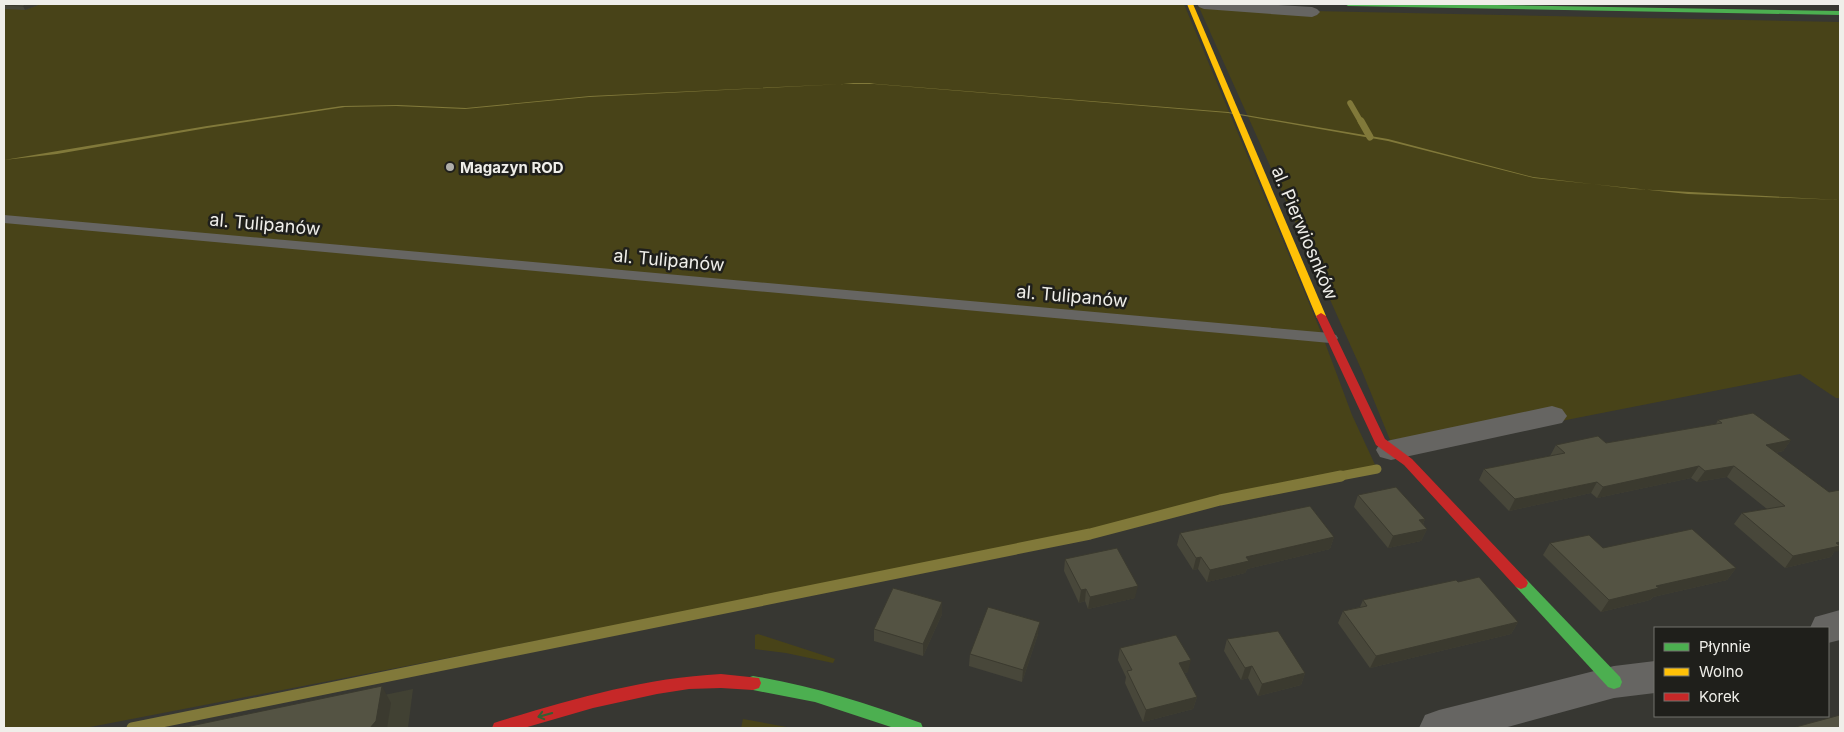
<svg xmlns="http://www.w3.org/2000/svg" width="1844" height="732" font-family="Inter,sans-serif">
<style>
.built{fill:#414133}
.green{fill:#484318}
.water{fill:#81793a}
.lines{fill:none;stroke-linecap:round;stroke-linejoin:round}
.stream-far3{stroke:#81793a;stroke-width:5.5}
.stream-far2{stroke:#81793a;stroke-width:7}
.stream-far1{stroke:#81793a;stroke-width:9}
.stream{stroke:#81793a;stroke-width:11}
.lane{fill:#666562;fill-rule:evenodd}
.street{fill:#666562;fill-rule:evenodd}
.fast{fill:#4caf50;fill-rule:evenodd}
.slow{fill:#ffc107;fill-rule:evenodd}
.jam{fill:#c62828;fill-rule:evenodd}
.wall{fill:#48473a}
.shaded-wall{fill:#3b3a2f}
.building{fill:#545343;stroke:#3b3a2f}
.oneway{stroke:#336033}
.poi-dot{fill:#afaea9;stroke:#1f1f1b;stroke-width:2}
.labels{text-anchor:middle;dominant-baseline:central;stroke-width:5;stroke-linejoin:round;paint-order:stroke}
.far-poi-label{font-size:15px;font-weight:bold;fill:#efeee9;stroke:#1f1f1b;text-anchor:start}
.street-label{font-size:18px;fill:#efeee9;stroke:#1f1f1b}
</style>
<rect width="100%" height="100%" fill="#373732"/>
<!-- built -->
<path class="built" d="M413,689L408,728H225Z"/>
<!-- green -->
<g class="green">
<path d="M4,4H1184L1321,332L1352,415L1377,469L1220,500L1090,534L85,728H4Z"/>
<path d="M1198,5L1312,11L1840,22V398H1836L1800,374L1556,422L1390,440L1362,371Z"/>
<path d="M758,634L835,659L833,663L786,653L755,649V635Z"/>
<path d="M743,719L792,728H741Z"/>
</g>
<!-- water -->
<path class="water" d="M862,83L589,97L465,109L396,106L345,107L207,128L57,154L4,160L207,126L342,106L398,105L466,108L590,96L865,83L1228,112L1388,139L1533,177L1634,189L1840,200L1688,194L1534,178L1388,141L1228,113Z"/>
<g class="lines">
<!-- stream-far3 -->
<path class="stream-far3" d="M1350,103L1361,122"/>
<!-- stream-far2 -->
<path class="stream-far2" d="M1361,121L1370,137"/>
<!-- stream-far1 -->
<path class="stream-far1" d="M1335,477L1377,469"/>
<!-- stream -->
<path class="stream" d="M132,728L1090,534L1220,500L1341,476"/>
<!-- lane -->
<path class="lane" d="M4,215L1330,333L1336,335L1338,338L1336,341L1330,343L4,223Z"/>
<!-- street -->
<g class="street">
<path d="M1197,4H1262L1312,7L1317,9L1320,12L1317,15L1312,17L1204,9L1199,7Z"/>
<path d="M1552,406L1562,409L1567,416L1562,423L1391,460L1380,457L1376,450L1380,443L1391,440Z"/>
<path d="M1840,610V640L1828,643V628H1810L1815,617Z"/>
<path d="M1655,661V693L1614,698L1504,728H1419L1425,715L1439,710L1614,666Z"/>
</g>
<!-- fast -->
<g class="fast">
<path d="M1345,4H1436L1840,11V15L1348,6Z"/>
<path d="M1521,577L1526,579L1620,677L1622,682L1620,687L1614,689L1608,687L1516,587L1514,583L1516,579Z"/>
<path d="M753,676C810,685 866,703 921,723L923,728H894L815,702L753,690L747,688L745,683L747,678Z"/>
</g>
<!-- slow -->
<path class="slow" d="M1187,4H1193L1326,316L1325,318H1317L1316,316Z"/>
<!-- jam -->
<g class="jam">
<path d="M1321,313L1326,316L1385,439L1412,459L1526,579L1528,583L1526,587L1521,589L1516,587L1404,465L1376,445L1316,316Z"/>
<path d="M721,674L759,678L761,683L759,688L753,690L721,688L689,689L657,694L593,708L524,728H492L494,723L500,721C573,699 644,678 721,674Z"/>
</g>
</g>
<!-- wall -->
<g class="wall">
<path d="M4,4H41L25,10L4,9Z"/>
<path d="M1718,420L1791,440L1783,451L1776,453L1834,552L1831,557L1785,568L1734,524L1742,513L1767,509L1727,477L1697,482L1691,478L1597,498L1591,493L1509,511L1479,480L1484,469L1550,456L1556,445L1606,443L1716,424Z"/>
<path d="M1358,495L1425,519L1423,524L1427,529L1421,541L1388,548L1354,507Z"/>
<path d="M1180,533L1334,537L1330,549L1247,569L1245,573L1207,582L1198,569L1193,570L1177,545Z"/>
<path d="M1550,543L1603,548L1736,568L1727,580L1653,597L1650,600L1601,612L1543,555Z"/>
<path d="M1065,559L1135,598L1088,609L1085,601L1079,603L1064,571Z"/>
<path d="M1458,582L1518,622L1511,634L1370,668L1338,623L1343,611L1360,607L1363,600Z"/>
<path d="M942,602V614L923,656L874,641V629Z"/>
<path d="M1038,634L1022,682L969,666L970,654Z"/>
<path d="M1227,639L1305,673L1301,685L1258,696L1248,678L1241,680L1224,651Z"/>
<path d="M1120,648L1188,672L1184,673L1197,697L1193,709L1143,722L1125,683L1126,677L1118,660Z"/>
</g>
<!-- shaded-wall -->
<g class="shaded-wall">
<path d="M29,4H41L25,10L23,6Z"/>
<path d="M1791,440L1783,451L1759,457L1766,445Z"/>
<path d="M1699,466L1691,478L1597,498L1603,487Z"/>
<path d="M1734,466L1727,477L1697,482L1705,471Z"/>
<path d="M1597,482L1591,493L1509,511L1515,499Z"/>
<path d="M1425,519L1420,530L1427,529L1421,541L1388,548L1393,536L1419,520Z"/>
<path d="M1334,537L1330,549L1247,569L1245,573L1207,582L1210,570L1246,557Z"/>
<path d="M1840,542V551L1834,552L1831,557L1785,568L1793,556Z"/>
<path d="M1201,557L1198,569L1193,570L1196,558Z"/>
<path d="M1736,568L1727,580L1653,597L1650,600L1601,612L1609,600L1656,586Z"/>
<path d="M1138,586L1135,598L1088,609L1090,597Z"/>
<path d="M1086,589L1085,601L1079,603L1081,590Z"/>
<path d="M942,602V614L923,656V644Z"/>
<path d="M1040,622L1038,634L1022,682L1023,670Z"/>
<path d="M1518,622L1511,634L1370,668L1376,656Z"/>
<path d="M1191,660L1188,672L1176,675L1179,663Z"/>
<path d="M1252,666L1248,678L1241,680L1245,668Z"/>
<path d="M1305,673L1301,685L1258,696L1262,684Z"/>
<path d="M382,686L391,703L387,728H370Z"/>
<path d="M1197,697L1193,709L1143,722L1146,710Z"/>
</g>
<!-- building -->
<g class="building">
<path d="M4,4H29L23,6L4,5Z"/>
<path d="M1753,413L1791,440L1766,445L1829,492L1840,490V542L1836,543L1840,546L1793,556L1742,513L1785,506L1734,466L1705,471L1699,466L1603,487L1597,482L1515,499L1484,469L1565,453L1556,445L1598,436L1606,443L1722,423L1718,420Z"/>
<path d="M1396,487L1425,519L1419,520L1427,529L1393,536L1358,495Z"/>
<path d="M1310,506L1334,537L1246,557L1249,561L1210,570L1201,557L1196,558L1180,533Z"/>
<path d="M1692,529L1736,568L1656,586L1659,588L1609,600L1550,543L1589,535L1603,548Z"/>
<path d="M1117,548L1138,586L1090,597L1086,589L1081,590L1065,559Z"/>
<path d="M1479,577L1518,622L1376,656L1343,611L1367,606L1363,600L1456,580L1458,582Z"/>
<path d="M893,588L942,602L923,644L874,629Z"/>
<path d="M988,607L1040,622L1023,670L970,654Z"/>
<path d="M1278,631L1305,673L1262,684L1252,666L1245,668L1227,639Z"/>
<path d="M1176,635L1191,660L1179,663L1197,697L1146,710L1127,671L1132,670L1120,648Z"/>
<path d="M382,686L376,721L370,728H181Z"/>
<path d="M1840,715V728H1792Z"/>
</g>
<!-- one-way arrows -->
<defs><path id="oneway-shaft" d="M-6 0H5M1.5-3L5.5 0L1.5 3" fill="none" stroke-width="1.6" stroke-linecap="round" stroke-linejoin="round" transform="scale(1.25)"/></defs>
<use class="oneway" href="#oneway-shaft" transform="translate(545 715) rotate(164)"/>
<!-- markers -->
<circle class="poi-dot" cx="450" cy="167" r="5"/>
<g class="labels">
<!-- far-poi labels -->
<g class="far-poi-label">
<text x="460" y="167">Magazyn ROD</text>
</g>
<!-- street labels -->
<g class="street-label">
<text transform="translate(265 224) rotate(5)">al. Tulipanów</text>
<text transform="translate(1305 233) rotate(67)">al. Pierwiosnków</text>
<text transform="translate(669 260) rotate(5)">al. Tulipanów</text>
<text transform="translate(1072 296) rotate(5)">al. Tulipanów</text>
</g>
</g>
<!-- border -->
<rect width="1844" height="732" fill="none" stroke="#efeee9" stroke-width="10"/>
<!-- legend -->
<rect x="1654" y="627" width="175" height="90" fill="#1f1f1b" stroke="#72726d"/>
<rect x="1664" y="643" width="25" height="8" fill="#4caf50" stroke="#72726d"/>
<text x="1699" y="652" font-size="15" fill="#efeee9">Płynnie</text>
<rect x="1664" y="668" width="25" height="8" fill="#ffc107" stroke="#72726d"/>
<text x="1699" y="677" font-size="15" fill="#efeee9">Wolno</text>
<rect x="1664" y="693" width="25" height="8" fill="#c62828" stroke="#72726d"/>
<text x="1699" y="702" font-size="15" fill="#efeee9">Korek</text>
</svg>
